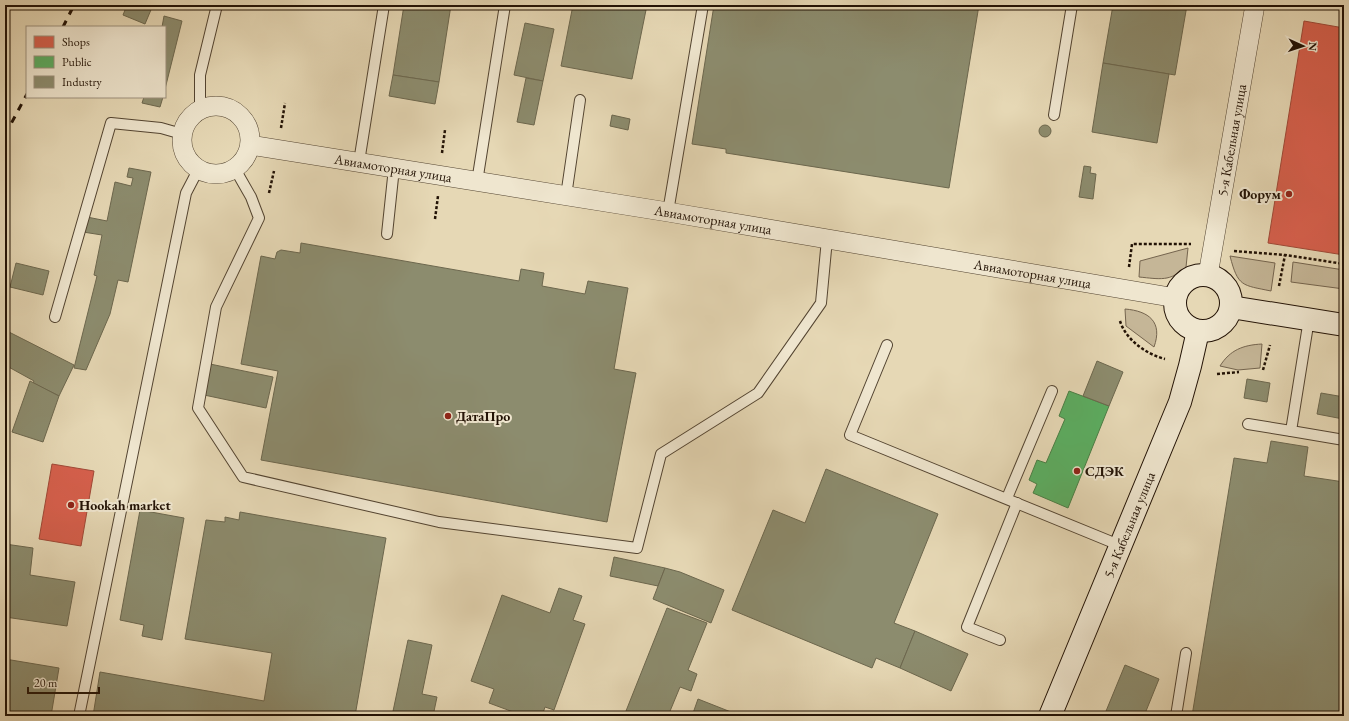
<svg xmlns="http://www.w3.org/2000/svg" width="1349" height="721" font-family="'EB Garamond',serif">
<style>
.green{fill:#c5b697;stroke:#74644e}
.shops{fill:#d6604d;stroke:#a04937}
.public{fill:#5aae61;stroke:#497f45}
.industry{fill:#8c8c6e;stroke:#6c674e}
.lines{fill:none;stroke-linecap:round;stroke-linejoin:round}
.lane-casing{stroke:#534431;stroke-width:12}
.street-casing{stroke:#534431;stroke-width:20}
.secondary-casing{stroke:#221205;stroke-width:24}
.path{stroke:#221205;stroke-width:2.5;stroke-dasharray:3 2;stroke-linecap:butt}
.lane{stroke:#efe6cf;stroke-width:10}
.street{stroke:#efe6cf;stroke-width:19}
.secondary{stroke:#efe6cf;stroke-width:22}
.rail{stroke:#221205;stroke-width:3;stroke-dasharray:7 7;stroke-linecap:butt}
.poi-dot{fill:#8f2418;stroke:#efe6cf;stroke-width:1.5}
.labels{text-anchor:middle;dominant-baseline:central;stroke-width:4;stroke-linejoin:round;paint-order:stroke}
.street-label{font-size:14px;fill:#221205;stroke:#efe6cf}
.poi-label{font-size:14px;font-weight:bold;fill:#221205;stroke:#efe6cf;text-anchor:start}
</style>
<rect width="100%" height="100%" fill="#e6d8b5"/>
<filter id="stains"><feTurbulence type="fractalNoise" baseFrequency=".005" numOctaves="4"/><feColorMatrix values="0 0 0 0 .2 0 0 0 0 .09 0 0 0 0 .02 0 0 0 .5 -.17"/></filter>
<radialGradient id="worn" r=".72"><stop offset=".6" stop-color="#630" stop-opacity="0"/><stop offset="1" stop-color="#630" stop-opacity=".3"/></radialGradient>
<!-- green -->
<g class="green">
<path d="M1188,248L1186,267C1170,282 1160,279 1139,277L1140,261Z"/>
<path d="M1230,256L1275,263L1271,291C1242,285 1238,287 1230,256Z"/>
<path d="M1293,262L1344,270V289L1291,282Z"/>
<path d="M1125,309C1149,311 1163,322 1154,347L1126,326Z"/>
<path d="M1262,344L1260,368L1238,370L1220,366C1230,350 1243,345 1262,344Z"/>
</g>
<!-- shops -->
<g class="shops">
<path d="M1304,21L1344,28V255L1268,243Z"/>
<path d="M52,464L94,471L81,546L39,539Z"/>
</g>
<!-- public -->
<path class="public" d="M1069,391L1109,406L1068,508L1033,493L1037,484L1029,480L1037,460L1046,463L1065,419L1059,416Z"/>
<!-- industry -->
<g class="industry">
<path d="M127,5H153L145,24L123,15Z"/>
<path d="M404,5H451L439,82L393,75Z"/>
<path d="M573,5H647L632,79L561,66Z"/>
<path d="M714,5H979L949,188L726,153V149L692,144Z"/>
<path d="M1113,5H1187L1175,75L1103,63Z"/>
<path d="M164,16L182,21L165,89V27H162Z"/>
<path d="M525,23L554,29L543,81L514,75Z"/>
<path d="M1103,63L1169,74L1157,143L1092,132Z"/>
<path d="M393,75L439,82L435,104L389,96Z"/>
<path d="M526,78L543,81L534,125L517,122Z"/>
<path d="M144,97H163L160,107L142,103Z"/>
<path d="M612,115L630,119L628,130L610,126Z"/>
<circle cx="1045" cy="131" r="6"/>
<path d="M1084,166L1091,167L1090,173L1096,174L1093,199L1079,197Z"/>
<path d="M129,168L151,172L128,282L118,280L110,314L86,370L74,368L97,276L94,275L102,235L83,232L87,217L107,221L115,182L131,186L133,178L127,177Z"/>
<path d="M301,243L519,281L521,269L544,273L542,286L585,294L588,281L628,288L614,369L636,373L607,522L261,460L278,371L241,364L261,256L275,259L277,252L281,250L300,253Z"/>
<path d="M16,263L49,271L43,295L10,287Z"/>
<path d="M5,330L74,365L59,396L33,383L34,381L5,365Z"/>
<path d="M1097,361L1123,372L1109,406L1083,396Z"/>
<path d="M210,364L273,377L266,408L204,395Z"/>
<path d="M1247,379L1270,383L1267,402L1244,398Z"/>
<path d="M30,381L59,396L43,442L12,432Z"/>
<path d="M1321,393L1344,397L1343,419L1317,414Z"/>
<path d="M5,406L9,408L5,415Z"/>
<path d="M1271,441L1308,447L1304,476L1344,482V716H1192L1234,458L1267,463Z"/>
<path d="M826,469L938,514L894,623L915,631L900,668L876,658L872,668L732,610L773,510L805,523Z"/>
<path d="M140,510L184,518L162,640L142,636L144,625L120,620Z"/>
<path d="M240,512L386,538L355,716H93L100,672L264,701L272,653L185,639L206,520L225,522V517L239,520Z"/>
<path d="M5,544L33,548L30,575L75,582L67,626L5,617Z"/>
<path d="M614,557L665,568L658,586L610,576Z"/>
<path d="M665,568L680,572L724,590L711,623L653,599Z"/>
<path d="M559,588L582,596L573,620L585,624L554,710L545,707L542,716H524L489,703L494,689L471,681L502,595L550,613Z"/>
<path d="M667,608L707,623L688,670L697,674L691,691L680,687L668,716H624Z"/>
<path d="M915,631L968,654L951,691L900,668Z"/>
<path d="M408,640L432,645L422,694L437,697L433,716H392Z"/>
<path d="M5,659L59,668L51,716H5Z"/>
<path d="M1125,665L1159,679L1144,716H1104Z"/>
<path d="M698,699L731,712L730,716H692Z"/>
</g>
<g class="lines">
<defs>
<g id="lane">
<path d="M200,110V75L217,5"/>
<path d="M1054,115L1072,5"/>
<path d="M359,162L384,5"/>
<path d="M235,169L251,197L259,218L216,307L198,408L243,477L439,522L637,548L661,454L758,393L821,303L827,239"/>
<path d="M477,182L505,5"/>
<path d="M566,196L580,100"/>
<path d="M668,212L703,5"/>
<path d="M387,234L394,168"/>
<path d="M55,317L111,123L161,128L182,134"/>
<path d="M1309,319L1291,431L1344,440"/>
<path d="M887,345L850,435L1119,545"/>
<path d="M1248,424L1291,431"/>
<path d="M1007,498L1052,391"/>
<path d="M1000,640L967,627L1017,503"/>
<path d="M79,716L186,193L198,170"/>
<path d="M1176,716L1186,653"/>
</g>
<g id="street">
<circle cx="216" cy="140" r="34"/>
<path id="s1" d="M250,145L668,212L1176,298"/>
<path id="s2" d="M1208,275L1255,5"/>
</g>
<g id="secondary">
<circle cx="1203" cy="303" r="28"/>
<path d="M1231,307L1344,325"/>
<path id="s3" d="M1050,716L1180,402L1190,366L1198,331"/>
</g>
</defs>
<!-- lane casing -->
<use href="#lane" class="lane-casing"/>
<!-- street casing -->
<use href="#street" class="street-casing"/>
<!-- secondary casing -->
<use href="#secondary" class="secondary-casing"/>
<!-- path -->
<g class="path">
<path d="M281,128L285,103"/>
<path d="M442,153L445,130"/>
<path d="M269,193L274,171"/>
<path d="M435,219L438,196"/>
<path d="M1234,251L1285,255L1344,264"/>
<path d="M1129,267L1132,244H1191"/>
<path d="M1279,286L1285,255"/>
<path d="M1120,321C1126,340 1146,354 1165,359"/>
<path d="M1263,370L1270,345"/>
<path d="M1217,374L1239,372"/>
</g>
<!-- lane -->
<use href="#lane" class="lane"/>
<!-- street -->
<use href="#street" class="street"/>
<!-- secondary -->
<use href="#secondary" class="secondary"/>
<!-- rail -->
<g class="rail">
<path d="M63,27L74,5"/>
<path d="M5,135L27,94"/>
</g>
</g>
<!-- markers -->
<g class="poi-dot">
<circle cx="1289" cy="194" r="4"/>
<circle cx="448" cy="416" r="4"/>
<circle cx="1077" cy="471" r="4"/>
<circle cx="71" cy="505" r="4"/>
</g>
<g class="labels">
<!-- street labels -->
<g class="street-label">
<text stroke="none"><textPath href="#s2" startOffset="137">5-я Кабельная улица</textPath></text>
<text stroke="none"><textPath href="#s1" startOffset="145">Авиамоторная улица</textPath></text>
<text stroke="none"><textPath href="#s1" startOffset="469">Авиамоторная улица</textPath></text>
<text stroke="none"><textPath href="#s1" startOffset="793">Авиамоторная улица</textPath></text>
<text stroke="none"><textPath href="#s3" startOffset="207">5-я Кабельная улица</textPath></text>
</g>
<!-- poi labels -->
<g class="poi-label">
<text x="1281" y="194" text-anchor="end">Форум</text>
<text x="456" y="416">ДатаПро</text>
<text x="1085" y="471">СДЭК</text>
<text x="79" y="505">Hookah market</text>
</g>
</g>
<!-- margin -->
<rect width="1349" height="721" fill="none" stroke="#e6d8b5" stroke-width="20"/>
<rect x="6" y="6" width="1337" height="709" fill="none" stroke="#221205" stroke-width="2"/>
<rect x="10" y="10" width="1329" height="701" fill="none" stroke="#221205"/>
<!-- legend -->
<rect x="26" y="26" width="140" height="72" fill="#efe6cf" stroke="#9d917e"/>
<rect x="34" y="36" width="20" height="12" fill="#d6604d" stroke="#9d917e"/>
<text x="62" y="46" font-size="12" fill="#221205">Shops</text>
<rect x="34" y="56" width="20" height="12" fill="#5aae61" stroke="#9d917e"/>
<text x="62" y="66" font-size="12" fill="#221205">Public</text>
<rect x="34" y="76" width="20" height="12" fill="#8c8c6e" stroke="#9d917e"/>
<text x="62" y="86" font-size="12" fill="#221205">Industry</text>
<!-- north arrow -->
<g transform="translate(1303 46) rotate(93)" stroke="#efe6cf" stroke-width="3" paint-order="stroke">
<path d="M0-3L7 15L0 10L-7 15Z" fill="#221205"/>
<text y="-6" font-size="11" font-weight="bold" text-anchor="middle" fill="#221205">N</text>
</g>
<!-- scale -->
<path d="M28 687v6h71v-6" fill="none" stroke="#221205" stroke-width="2"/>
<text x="34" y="687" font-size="12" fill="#221205" stroke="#efe6cf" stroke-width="3" paint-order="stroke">20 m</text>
<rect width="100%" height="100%" filter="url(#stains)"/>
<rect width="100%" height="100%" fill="url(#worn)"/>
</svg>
